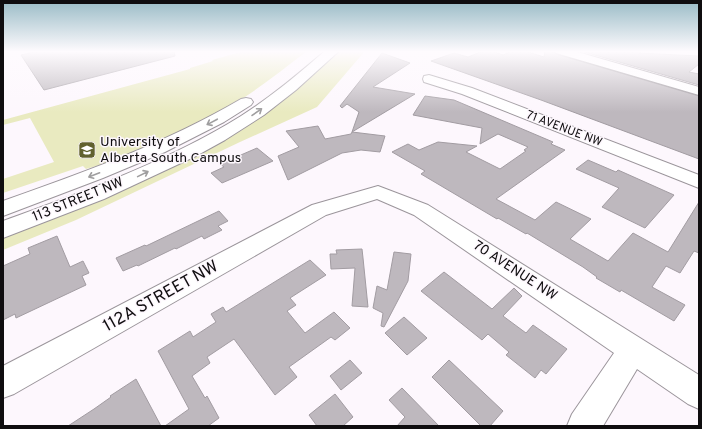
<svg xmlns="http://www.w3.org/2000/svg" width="702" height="429" font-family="Overpass,sans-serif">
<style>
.green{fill:#e9eac0}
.building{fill:#beb8be;stroke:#a29ca2}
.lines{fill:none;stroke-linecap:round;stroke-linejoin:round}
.minor-casing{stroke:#9b959b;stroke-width:2}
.major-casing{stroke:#9b959b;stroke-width:2}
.minor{fill:#fff;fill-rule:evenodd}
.major{fill:#fff;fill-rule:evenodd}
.oneway{stroke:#9f9e9f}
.labels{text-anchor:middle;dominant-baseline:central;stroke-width:3;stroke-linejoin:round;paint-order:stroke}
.far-street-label{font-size:12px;fill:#0f0d0f;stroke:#fdf7fd}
.poi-label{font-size:14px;fill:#0f0d0f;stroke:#fdf7fd;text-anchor:start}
.street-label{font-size:14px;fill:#0f0d0f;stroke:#fdf7fd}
.near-street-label{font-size:17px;fill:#0f0d0f;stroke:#fdf7fd}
</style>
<rect width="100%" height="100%" fill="#fdf7fd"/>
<!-- green -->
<g class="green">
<path d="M244,51H307C286,67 266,83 245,97C197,128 142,153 86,169L83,166L3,193V179L54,162L30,118L3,125V120L190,69V68L213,61L212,60Z"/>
<path d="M339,51H365L317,107L240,142L76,220L3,250V236L209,148L242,130L266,113L295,90Z"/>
</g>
<!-- building -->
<g class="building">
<path d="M38,51H174L175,56L44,90L21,55Z"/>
<path d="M483,51H492L503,55L512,51H525L544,57L545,51H554L556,54L699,96V159L541,100L431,61L454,53L468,57Z"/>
<path d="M581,51H642L639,53L699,56V64L689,72L699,74V85Z"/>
<path d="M382,53L410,63L373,87L415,94L352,132L359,112L347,104L342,108L340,106Z"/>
<path d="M425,96L454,100L553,142L551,144L565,150L496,199L535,220L556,202L591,219L570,239L608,261L633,233L668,252L699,202V253L694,251L680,273L666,266L652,287L685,305L674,321L621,290L620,292L596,278L597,277L583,267L527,233L526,234L498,218L497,219L421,174L425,171L392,152L408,144L419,150L438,142L477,146L466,152L500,169L526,151L524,150L528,147L498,134L480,144L482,128L413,115Z"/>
<path d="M318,126L325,139L351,134L352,132L385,136L380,152L361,150L342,153L288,180L278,156L299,147L286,131Z"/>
<path d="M257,148L273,161L222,183L211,173L224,167L220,164Z"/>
<path d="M588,160L616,172L618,170L674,195L645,228L602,207L619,188L576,169Z"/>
<path d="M219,211L228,221L218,226L222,230L204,239L202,236L176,249L175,248L138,266L137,265L123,271L116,258L145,245L146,246Z"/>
<path d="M57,236L70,267L83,261L89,273L82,276L86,285L16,318L15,314L3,320V266L30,254L28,248Z"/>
<path d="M362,249L363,258L368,307L352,306L355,268L331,269L330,254H337L336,250Z"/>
<path d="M394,252L411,254L408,281L384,327L381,326L383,313L373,308L377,286L387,290Z"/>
<path d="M310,260L326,275L290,298L296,305L287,311L305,333L334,312L350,328L335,340L331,337L289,367L297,377L275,395L234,339L207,357L210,363L192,376L205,398L207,396L219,418L208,426H165L189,409L158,351L190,331L193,337L216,322L211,314L223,307L226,312Z"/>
<path d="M444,272L492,309L514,288L522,296L503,316L526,333L533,325L567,349L546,374L541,370L535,378L506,355L509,352L488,334L482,340L421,291Z"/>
<path d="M404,317L427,338L407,355L385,333Z"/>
<path d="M350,360L362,373L341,390L330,376Z"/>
<path d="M449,360L503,411L490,426H481L432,377Z"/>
<path d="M136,379L161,426H68L94,409L111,397L110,396Z"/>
<path d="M402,388L439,426H397L405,417L389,400Z"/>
<path d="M335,394L353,417L343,426H317L309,415Z"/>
</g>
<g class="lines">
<defs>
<g id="minor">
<path d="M555,51H574L699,87V95L556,53Z"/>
<path d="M429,75L472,88L699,175V188L462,94L424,82L423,79L424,76Z"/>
<path d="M378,186L428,205L699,375V409L688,404L637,369L603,426H567L572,414L614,353L414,215L377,199L326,215L14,394L3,398V366L312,205Z"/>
</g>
<g id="major">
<path d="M325,51H339L296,90L264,115L225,140L196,156L104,199L3,238V221C85,191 167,162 241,116C271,97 298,74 325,51Z"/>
<path d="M246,98L251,99L253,102L251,105L224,122L165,152L103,178L3,216V201C85,172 166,143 241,99Z"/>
</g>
</defs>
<!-- minor casing -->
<use href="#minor" class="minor-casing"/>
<!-- major casing -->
<use href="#major" class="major-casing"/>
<!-- minor -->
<use href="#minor" class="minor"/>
<!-- major -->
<use href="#major" class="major"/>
</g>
<!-- one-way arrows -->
<defs><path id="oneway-shaft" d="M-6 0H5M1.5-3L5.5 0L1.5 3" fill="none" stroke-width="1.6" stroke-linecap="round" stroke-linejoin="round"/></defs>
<g class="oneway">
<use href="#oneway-shaft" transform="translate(257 112) rotate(-35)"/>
<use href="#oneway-shaft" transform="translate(212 122) rotate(152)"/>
<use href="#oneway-shaft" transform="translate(143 174) rotate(-26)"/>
<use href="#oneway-shaft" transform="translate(94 175) rotate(159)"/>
</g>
<!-- sky -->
<linearGradient id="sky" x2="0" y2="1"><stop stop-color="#99bbc6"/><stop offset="0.46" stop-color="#fefbfe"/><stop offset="1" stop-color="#fefbfe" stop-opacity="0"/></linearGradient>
<rect width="702" height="112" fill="url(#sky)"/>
<!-- icons -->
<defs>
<symbol id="university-square" viewBox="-11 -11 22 22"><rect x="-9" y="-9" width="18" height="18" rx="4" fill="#61612e" stroke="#fdf7fd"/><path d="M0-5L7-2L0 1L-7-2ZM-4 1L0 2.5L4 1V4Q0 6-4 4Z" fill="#fff"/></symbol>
</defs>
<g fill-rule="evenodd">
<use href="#university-square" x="77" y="140" width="20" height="20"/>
</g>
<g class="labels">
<!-- far-street labels -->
<g class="far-street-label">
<text transform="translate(564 129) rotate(21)">71 AVENUE NW</text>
</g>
<!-- poi labels -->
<g class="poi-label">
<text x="100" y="142">University of<tspan x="100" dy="16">Alberta South Campus</tspan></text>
</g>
<!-- street labels -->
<g class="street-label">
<text transform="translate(78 200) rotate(-22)">113 STREET NW</text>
<text transform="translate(515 271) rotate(33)">70 AVENUE NW</text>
</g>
<!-- near-street labels -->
<g class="near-street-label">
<text transform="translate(161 297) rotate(-29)">112A STREET NW</text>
</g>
</g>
<!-- border -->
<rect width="702" height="429" fill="none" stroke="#0f0d0f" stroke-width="8"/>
</svg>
